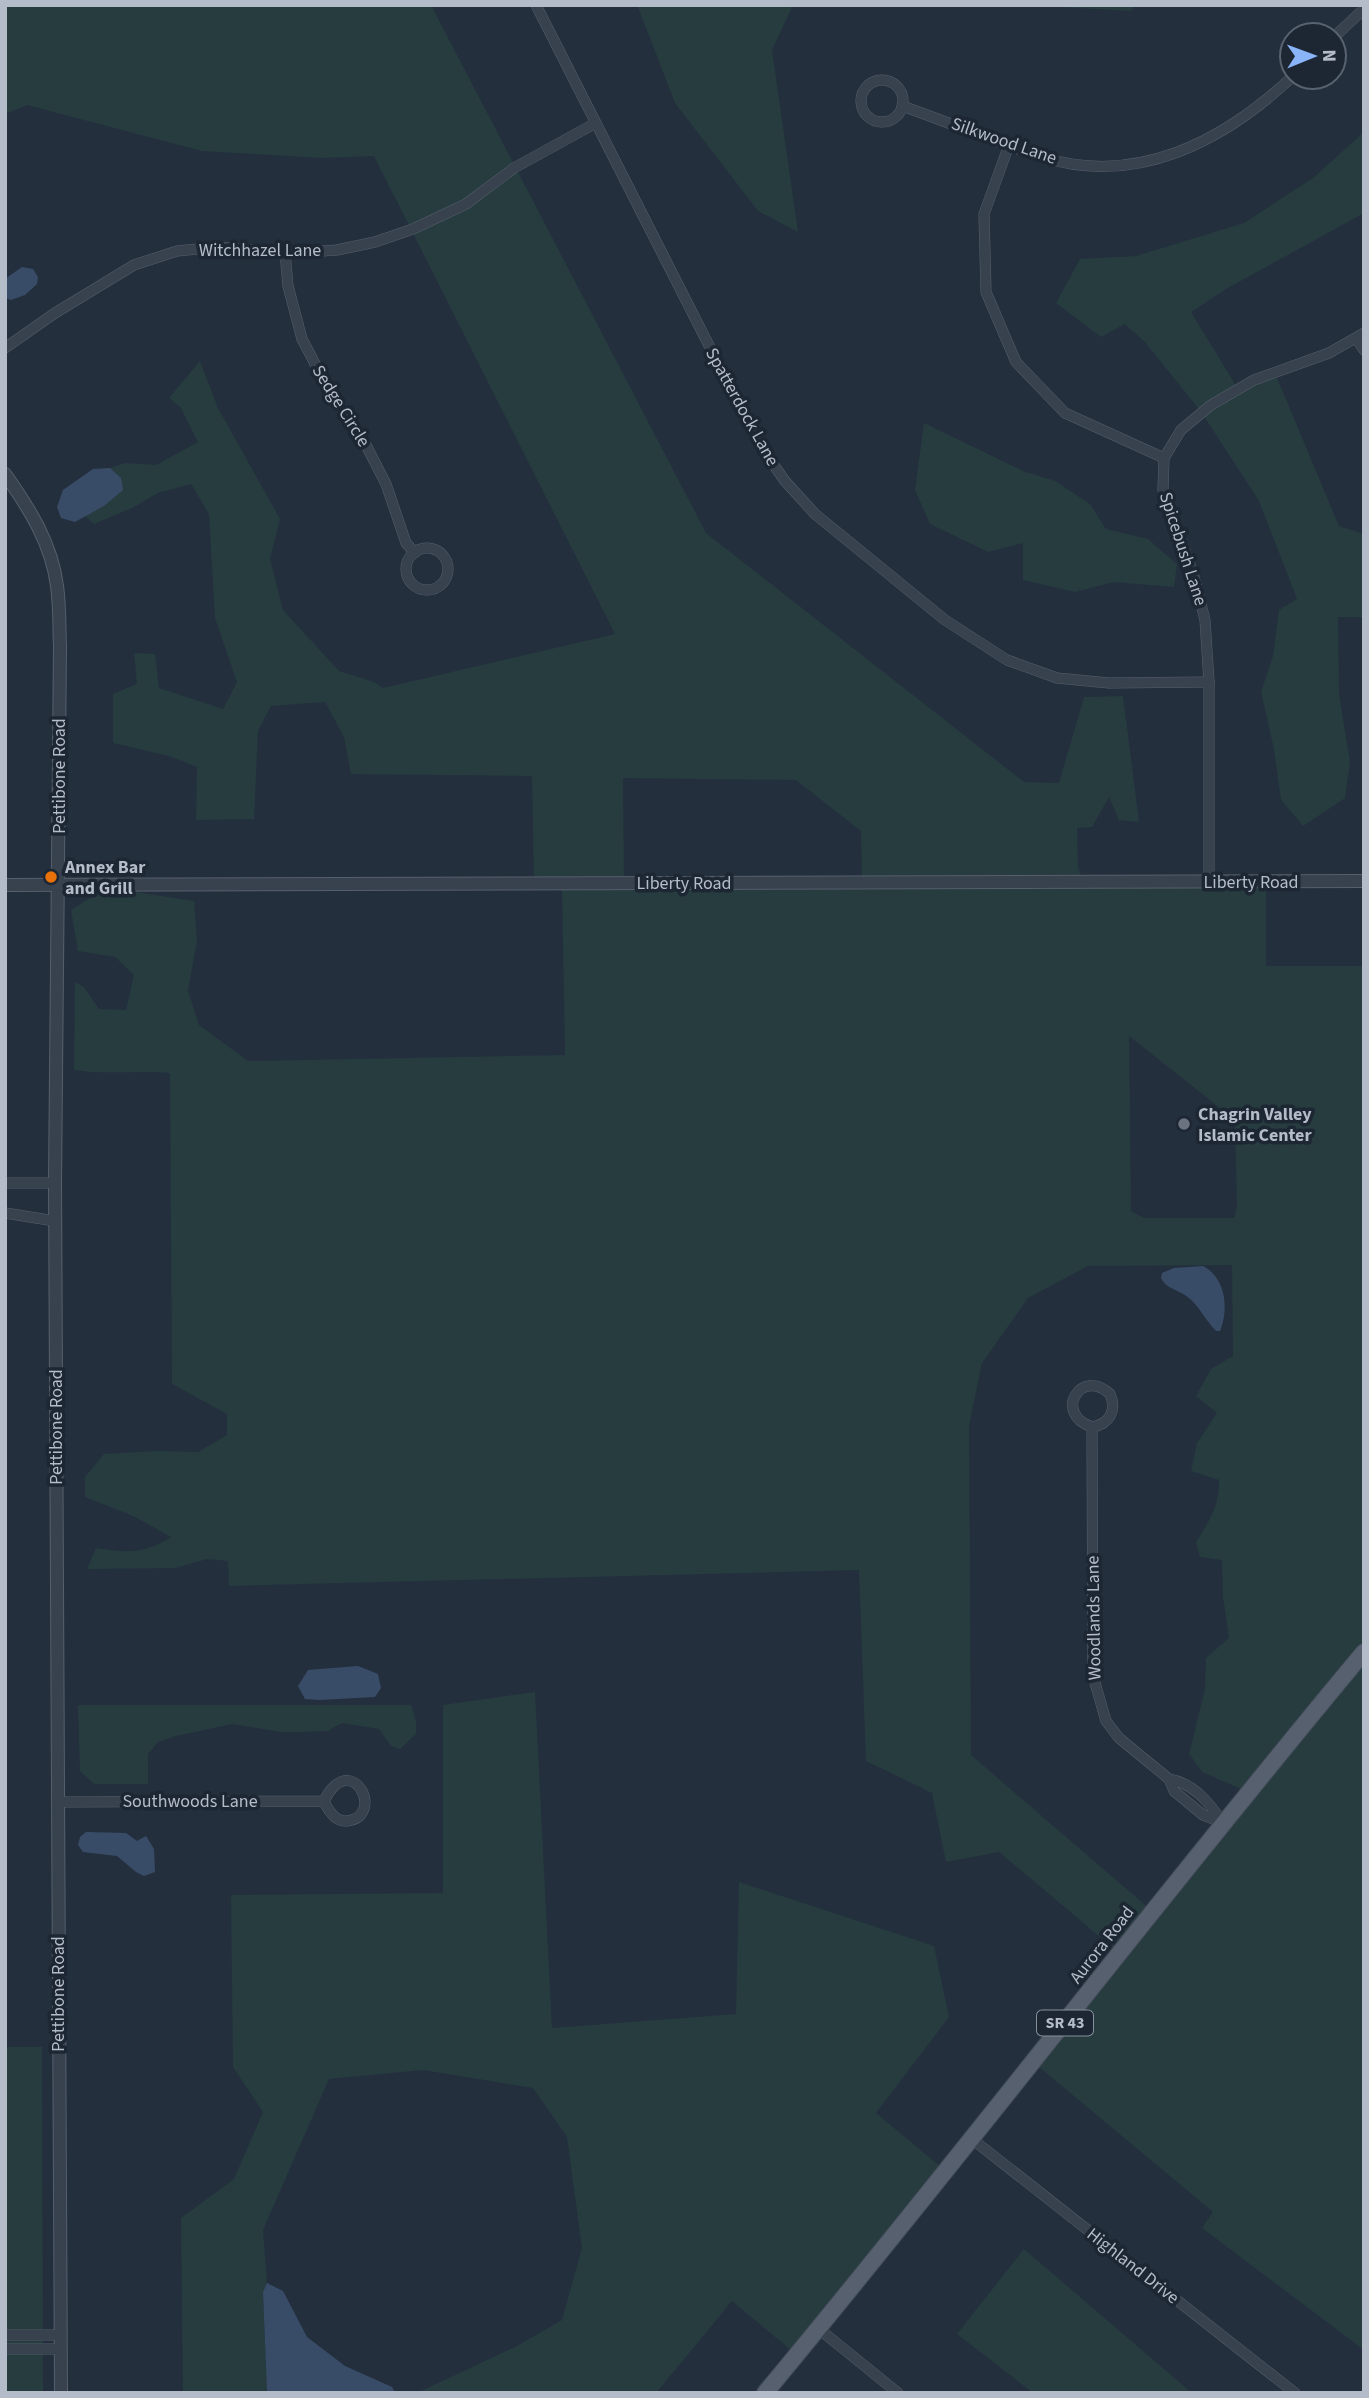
<svg xmlns="http://www.w3.org/2000/svg" width="1369" height="2398" font-family="'Source Sans 3',sans-serif">
<style>
.green{fill:#263c3f;fill-rule:evenodd}
.water{fill:#394c67}
.lines{fill:none;stroke-linecap:round;stroke-linejoin:round}
.minor-casing{stroke:#565f6c;stroke-width:11}
.tertiary-casing{stroke:#565f6c;stroke-width:14}
.primary-casing{stroke:#414a57;stroke-width:18}
.minor{stroke:#38414e;stroke-width:10}
.tertiary{stroke:#38414e;stroke-width:12}
.primary{stroke:#56606e;stroke-width:16}
.food-dot{fill:#e8710a;stroke:#1d2633;stroke-width:2.5}
.worship-dot{fill:#6b7280;stroke:#1d2633;stroke-width:2.5}
.labels{text-anchor:middle;dominant-baseline:central;stroke-width:7;stroke-linejoin:round;paint-order:stroke}
.shield{fill:#1d2633;stroke:#878f9c;stroke-width:2}
.shield-label{font-size:16px;font-weight:bold;fill:#b4bcc9}
.street-label{font-size:18px;fill:#b4bcc9;stroke:#1d2633}
.poi-label{font-size:18px;font-weight:bold;fill:#b4bcc9;stroke:#1d2633;text-anchor:start}
</style>
<rect width="100%" height="100%" fill="#242f3e"/>
<!-- green -->
<g class="green">
<path d="M5,5H431L706,533L1024,782L1059,783L1084,697L1123,696L1139,822L1119,820L1109,797L1092,827L1077,828L1078,867L1083,882H1266V966H1364V2350L1202,2228L1213,2212L1033,2062L1119,1953L999,1852L946,1862L932,1793L866,1761L859,1570L229,1586L228,1561L207,1559L175,1568L87,1569L96,1548C127,1553 144,1554 171,1537L133,1516L85,1497V1477L104,1454L158,1451L198,1452L227,1435V1414L172,1384L170,1073C138,1070 106,1075 74,1070L75,982L84,987L99,1009L126,1010L134,975L115,957L78,951L71,910L98,893L123,890L194,901L197,940L188,991L199,1025L248,1061L565,1055L562,884L534,883L532,776L351,774L344,737L325,702L271,706L258,731L254,819L196,820L197,767L169,756L113,743V694L137,684L134,653L155,654L159,688L223,709L237,682L215,618L209,514L191,484L158,493L132,508L94,524L85,516L104,506L121,478L110,468L125,463L156,465L198,442L181,408L169,398L200,361L218,408L280,519L270,559L283,610L339,671L374,682L383,688L615,634L374,156L322,158L202,151L27,105L5,114ZM623,778L796,780L861,831L862,882L624,883ZM1129,1036L1235,1120L1237,1207L1234,1218H1144L1131,1211ZM1232,1265L1233,1356L1211,1369L1196,1396L1217,1413L1197,1443L1191,1471L1219,1480C1220,1504 1209,1522 1196,1542L1200,1557L1222,1560L1223,1597L1229,1638L1206,1658L1205,1689L1189,1754L1202,1772L1241,1789L1152,1911L971,1755L969,1426L982,1363L1028,1298L1088,1266Z"/>
<path d="M643,5H793L772,50L798,232L758,211L675,103L638,7Z"/>
<path d="M1024,5H1136L1131,11Z"/>
<path d="M1364,132V213L1226,289L1191,312L1238,389L1275,373L1339,526L1364,534V617H1338L1339,694L1350,762L1345,798L1303,826L1281,800L1274,749L1261,692L1273,656L1279,610L1297,599L1259,501L1202,413L1145,342L1125,324L1101,337L1056,303L1080,259L1136,256L1244,223L1313,178Z"/>
<path d="M924,423L1023,471L1055,481L1090,504L1106,529L1148,539L1177,564L1174,587L1114,582L1075,592L1023,580V543L988,552L930,524L915,490Z"/>
<path d="M535,1692L552,2028L736,2014L739,1882L934,1946L949,2017L876,2113L946,2171L797,2355L732,2301L656,2393H417L517,2346L562,2320L582,2248L567,2137L533,2088L423,2070L329,2079L263,2230L267,2283L263,2292L267,2393H183L181,2218L234,2179L263,2112L233,2067L231,1895L443,1893V1705Z"/>
<path d="M78,1705H411L416,1721V1734L400,1749L391,1746L379,1729L342,1723L328,1731L302,1732H281L232,1724L176,1736L158,1742L148,1754V1784H94L80,1771Z"/>
<path d="M5,2047H42L43,2393H5Z"/>
<path d="M1024,2249L1192,2393H1033L957,2334Z"/>
</g>
<!-- water -->
<g class="water">
<path d="M22,267L33,269L38,277L37,284L25,295L11,300L5,298V279Z"/>
<path d="M110,468L121,478L123,490L104,506L75,522L61,518L57,507L63,490L93,469Z"/>
<path d="M1203,1266C1226,1278 1229,1309 1220,1331H1216C1205,1320 1198,1303 1185,1295C1175,1289 1166,1288 1161,1278L1162,1273L1174,1268Z"/>
<path d="M358,1666L378,1674L381,1688L375,1697L319,1700L305,1699L298,1686L308,1670Z"/>
<path d="M86,1832L126,1833L137,1841L146,1836L154,1849L155,1872L144,1876L136,1872L117,1856L83,1852L78,1845L80,1837Z"/>
<path d="M267,2283L283,2291L307,2337L345,2366L392,2387L395,2393H267L263,2292Z"/>
</g>
<g class="lines">
<defs>
<g id="minor">
<path d="M536,5L759,444L785,481L815,514L945,620L1007,660L1057,678L1109,683L1209,682"/>
<path d="M1334,37L1364,9"/>
<circle cx="882" cy="101" r="21"/>
<path d="M902,106C948,122 995,142 1042,157C1137,187 1224,141 1292,77"/>
<path d="M1009,145L984,214L986,292L1016,362L1065,413L1164,458"/>
<path d="M285,252L288,286L302,339L323,379L367,447L386,484L406,543L415,553"/>
<path d="M1356,338L1364,350"/>
<path d="M5,348L55,313L134,265L177,251L217,247L294,253L337,250L375,242L413,229L466,204L514,168L594,124"/>
<circle cx="427" cy="569" r="21"/>
<path d="M1209,882V682L1205,620L1193,573L1163,490L1164,458L1181,430L1211,405L1254,380L1329,353L1364,333"/>
<path d="M5,1183H55"/>
<path d="M5,1213L55,1221"/>
<path d="M1092,1427C1110,1424 1117,1410 1110,1394C1082,1367 1052,1413 1092,1427L1093,1676L1106,1721L1119,1738L1169,1779L1174,1791L1203,1815L1222,1822C1209,1802 1193,1783 1169,1779"/>
<path d="M57,1802L324,1801C328,1810 335,1822 347,1821C387,1816 351,1747 324,1801"/>
<path d="M972,2139L1295,2393"/>
<path d="M819,2329L898,2393"/>
<path d="M5,2335H60"/>
<path d="M5,2349H60"/>
</g>
<g id="tertiary">
<path d="M5,474C29,508 52,544 57,586C60,606 59,626 60,646L55,1183L61,2393"/>
<path d="M5,885L1364,881"/>
</g>
<path id="primary" d="M765,2393C968,2149 1160,1896 1364,1652"/>
</defs>
<!-- minor casing -->
<use href="#minor" class="minor-casing"/>
<!-- tertiary casing -->
<use href="#tertiary" class="tertiary-casing"/>
<!-- primary casing -->
<use href="#primary" class="primary-casing"/>
<!-- minor -->
<use href="#minor" class="minor"/>
<!-- tertiary -->
<use href="#tertiary" class="tertiary"/>
<!-- primary -->
<use href="#primary" class="primary"/>
</g>
<!-- markers -->
<circle class="food-dot" cx="51" cy="877" r="7"/>
<circle class="worship-dot" cx="1184" cy="1124" r="7"/>
<g class="labels">
<!-- shield labels -->
<rect class="shield" x="1037" y="2010.5" width="56" height="25" rx="5"/>
<g class="shield-label">
<text x="1065" y="2023">SR 43</text>
</g>
<!-- street labels -->
<g class="street-label">
<text transform="translate(1004 141) rotate(19)">Silkwood Lane</text>
<text x="260" y="250">Witchhazel Lane</text>
<text transform="translate(341 406) rotate(58)">Sedge Circle</text>
<text transform="translate(742 407) rotate(61)">Spatterdock Lane</text>
<text transform="translate(1183 549) rotate(72)">Spicebush Lane</text>
<text transform="translate(59 776) rotate(-90)">Pettibone Road</text>
<text x="1251" y="882">Liberty Road</text>
<text x="684" y="883">Liberty Road</text>
<text transform="translate(56 1427) rotate(-90)">Pettibone Road</text>
<text transform="translate(1094 1618) rotate(-91)">Woodlands Lane</text>
<text x="190" y="1801">Southwoods Lane</text>
<text transform="translate(1102 1945) rotate(-52)">Aurora Road</text>
<text transform="translate(58 1994) rotate(-90)">Pettibone Road</text>
<text transform="translate(1133 2266) rotate(38)">Highland Drive</text>
</g>
<!-- poi labels -->
<g class="poi-label">
<text x="65" y="867">Annex Bar<tspan x="65" dy="21">and Grill</tspan></text>
<text x="1198" y="1114">Chagrin Valley<tspan x="1198" dy="21">Islamic Center</tspan></text>
</g>
</g>
<!-- border -->
<rect width="1369" height="2398" fill="none" stroke="#b4bcc9" stroke-width="14"/>
<!-- north arrow -->
<g transform="translate(1313 56) rotate(89)"><circle r="33" fill="#1d2633" stroke="#59626f" stroke-width="2"/>
<path d="M0-5L12 26L0 18L-12 26Z" fill="#8ab4f8"/>
<text y="-10" font-size="19" font-weight="bold" text-anchor="middle" fill="#b4bcc9">N</text>
</g>
</svg>
